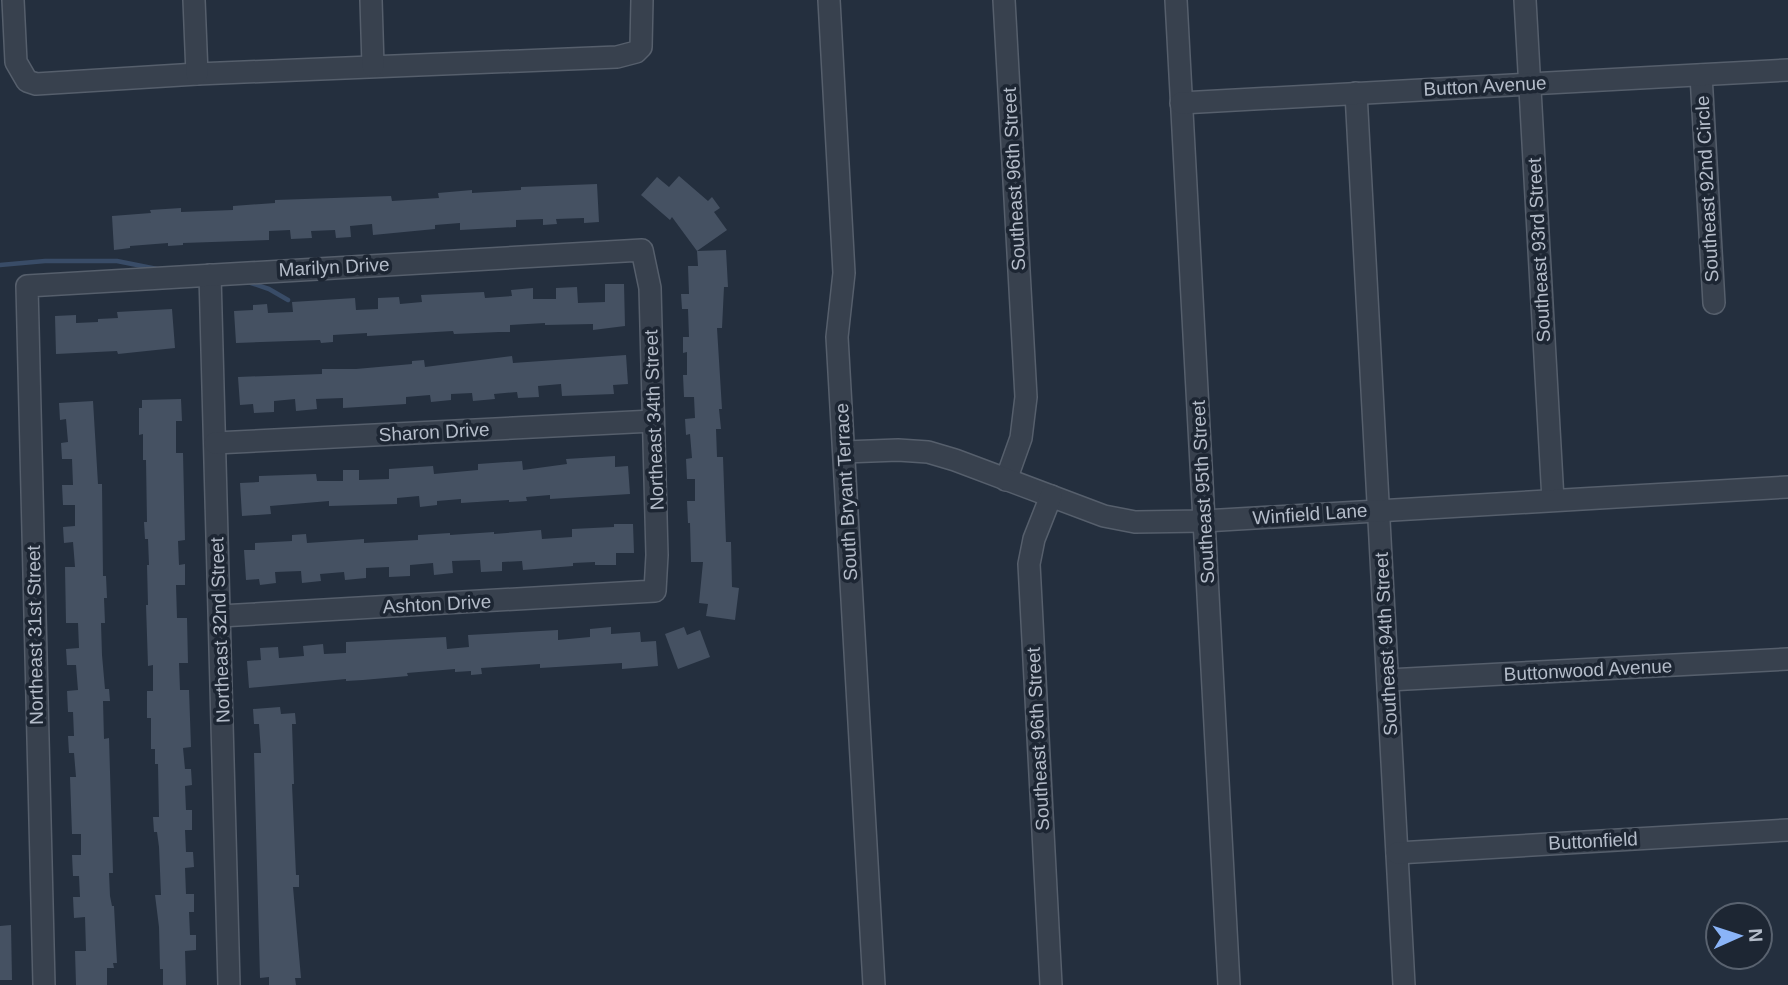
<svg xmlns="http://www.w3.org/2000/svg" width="1788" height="985" font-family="Arial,sans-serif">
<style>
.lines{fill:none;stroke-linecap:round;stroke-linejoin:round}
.stream{stroke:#394c67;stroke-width:4.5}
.building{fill:#455162}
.minor-casing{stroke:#565f6c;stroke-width:24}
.minor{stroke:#38414e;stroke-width:21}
.labels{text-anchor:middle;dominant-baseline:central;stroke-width:7;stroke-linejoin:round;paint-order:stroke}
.street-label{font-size:19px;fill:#b4bcc9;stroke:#1d2633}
</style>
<rect width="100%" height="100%" fill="#242f3e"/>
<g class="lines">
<!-- stream -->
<g class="stream">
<path d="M0,265L45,261H117L157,269"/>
<path d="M248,282L269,289L288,300"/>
</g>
</g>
<!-- building -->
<g class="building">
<path d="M679,176L708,201L712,197L720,208L714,212L727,230L697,251L672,217L670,220L641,195L657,177L669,187Z"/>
<path d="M597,184L599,222L584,223V218L556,219L557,224L543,225V219L516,220V227L460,230V223L435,225V229L373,235L372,224L350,226L351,237L336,238L335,230L311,231L312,238L291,239L290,230L269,231V240L183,243V245L168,246V243L130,246V248L114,250L112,216L151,213L150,210L181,208V212L233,210V206L275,203V200L391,196L392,201L439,198L438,193L472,190V193L521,190V187Z"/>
<path d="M726,250L728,287H724L722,328H717L722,409H719L721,429H716L717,457H723L726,542H731L732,587L739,588L735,620L706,616L708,604L699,603L703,562H691L690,523H688L687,501H695V479H687L686,459L692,458L690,434L686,435L685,419L695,418L694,397H684L683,375H687V352L683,353V337H689L688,309H682L681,294H689L688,266H698L697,251Z"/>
<path d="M605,284H624L625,326L593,330V324L545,325V323L510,325V332H499L454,334L453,331L367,336V333L333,335V342L321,343L320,340L236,343L234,311L253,310V305L267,304L268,313L293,312L292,302L355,298L356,310L378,309V298L399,297L400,304L422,302L421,295L484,292L485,298L512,296L511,290L533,288V299H556V288L577,287L578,303L605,302Z"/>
<path d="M172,309L175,348L118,354L117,351L56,354L55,316L76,315V323L98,322V319L118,318L117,312Z"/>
<path d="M626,355L628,384L613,385L614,394L562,396L561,384L538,386L539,397L518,398L517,392L494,394L495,399L473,401L472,393L451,394V400L431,402L430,395L406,397V404L343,408V398L316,399L317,409L296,411L295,399L274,401V412L254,413L253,404L240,405L238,377L322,374V369H356L412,364V361L424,360L425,367L512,356L513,363Z"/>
<path d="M181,399L182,421H176V453H183L185,540L178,541L179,565L185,564V585H176L177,618H187L188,663H179L180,690H189L191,747L183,748L185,769H191L192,785L185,786L186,810H192V830H185L186,852H193L194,867L185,868L186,894H194V912H189L190,935H196V950L185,951L186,985H163V969H160L159,927L155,895H161L159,847L157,832H154L153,817H159L158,764H155V749H151V718H147V691H153V665L148,666L146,605H148L147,565H149L148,539H145L144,522H147L146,460H143V434L139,435V408H142V400Z"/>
<path d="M93,401L98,484H102L103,576H106L107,598H104L105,623H101L102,655L105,689H109L110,701H103L104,739L109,738L113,873H109L110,896L112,906H114L117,963H113L114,968H107V985H76L75,951H86L85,917L74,918L73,897H80L79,876H73L72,855H81V834H72L70,777H76L74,753H69L68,736H74L73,712H68L67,691L78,690L76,665H67L66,649L79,648L78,623H66L65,567H75L73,542L64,543L63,527L75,526V505H63L62,485H73L72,459H62L61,443L68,442L66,419L60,420L59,403Z"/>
<path d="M615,456V467L628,466L630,494L550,499V495L526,497L527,501L509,502V500L461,503V499L437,501V505L420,507L419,496L397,498V504L329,506V501L270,506L271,514L242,516L240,483L259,482V476L316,474L317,481H343V470H359V480L389,479V469L433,466L434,474L478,470V464L522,461L523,470L567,464L566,459Z"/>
<path d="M614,524H633L634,553H616V565H595V562L573,563V566L523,570L522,561L502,562V571L481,572L480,560L452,561L453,573L434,575L433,563L410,565V576L389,577V567L366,568V578L345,580L344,572L320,574L321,581L302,583L301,571L275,572L276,583L260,585L259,579L246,580L244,550H255V543L292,541V535L306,534L307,543L364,539V543L418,540V535L450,533V535L494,532V534L541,530L542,539L572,537V529L614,527Z"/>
<path d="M611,627V634L640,632L641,642L656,641L658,666L622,669V663L540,668V664L481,668L482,674L471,675V671L455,672V669L407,673L408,676L363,680L346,681V679L249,688L247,661L261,660L260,648L278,647L279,658L304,656L303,646L323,644L324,654L346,653V642L446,637L447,649L469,647L468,635L558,630V640L590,637V629Z"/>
<path d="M684,627L687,635L700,630L710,657L678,669L665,634Z"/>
<path d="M280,707L281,714L295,713L296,724H292L294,784H292L296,875H299V887H293L301,978H295L296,985H269V977L260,978L254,753H261L259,724H254L253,709Z"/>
<path d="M11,925L12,980H0V926Z"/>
</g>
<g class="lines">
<defs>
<g id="minor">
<path d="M13,0L16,62L27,81L36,84L197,74L617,57L636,52L641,47L642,0"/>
<path d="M194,0L197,74"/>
<path d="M371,0L373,66"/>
<path d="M829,0L844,273L837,337L874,985"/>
<path d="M1004,0L1026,397L1021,438L1006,480"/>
<path d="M1176,0L1229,985"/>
<path d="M1525,0L1553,500"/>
<path d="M1701,75L1714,303"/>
<path d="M1356,93L1404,985"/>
<path d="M1181,103L1788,70"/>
<path d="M210,275L229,985"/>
<path d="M215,443L653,421"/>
<path d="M844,452L898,450L928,452L955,460L1104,516L1135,522L1204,521L1788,487"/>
<path d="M1051,496L1034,539L1029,564L1051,985"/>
<path d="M1388,680L1788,659"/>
<path d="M1397,853L1788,830"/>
<path d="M44,985L27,286L642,250L650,288L657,555L655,591L220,616"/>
</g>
</defs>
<!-- minor casing -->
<use href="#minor" class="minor-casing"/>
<!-- minor -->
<use href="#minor" class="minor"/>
</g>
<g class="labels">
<!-- street labels -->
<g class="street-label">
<text transform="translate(1485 86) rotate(-3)">Button Avenue</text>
<text transform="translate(1014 179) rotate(-93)">Southeast 96th Street</text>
<text transform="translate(1707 189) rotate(-93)">Southeast 92nd Circle</text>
<text transform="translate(1539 250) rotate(-93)">Southeast 93rd Street</text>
<text transform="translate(334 267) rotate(-3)">Marilyn Drive</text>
<text transform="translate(654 420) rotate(-92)">Northeast 34th Street</text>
<text transform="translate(434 432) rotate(-3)">Sharon Drive</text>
<text transform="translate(846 492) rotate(-93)">South Bryant Terrace</text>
<text transform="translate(1203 492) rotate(-93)">Southeast 95th Street</text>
<text transform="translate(1310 514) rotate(-4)">Winfield Lane</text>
<text transform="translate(437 604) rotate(-3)">Ashton Drive</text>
<text transform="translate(220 630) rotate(-92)">Northeast 32nd Street</text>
<text transform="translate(35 635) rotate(-91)">Northeast 31st Street</text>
<text transform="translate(1386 644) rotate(-93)">Southeast 94th Street</text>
<text transform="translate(1588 670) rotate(-3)">Buttonwood Avenue</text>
<text transform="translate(1038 739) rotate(-93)">Southeast 96th Street</text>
<text transform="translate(1593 841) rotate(-3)">Buttonfield</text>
</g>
</g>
<!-- north arrow -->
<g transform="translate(1739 936) rotate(87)"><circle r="33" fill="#1d2633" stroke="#59626f" stroke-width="2"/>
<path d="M0-5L12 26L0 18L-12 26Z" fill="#8ab4f8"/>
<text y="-10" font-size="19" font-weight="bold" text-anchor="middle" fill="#b4bcc9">N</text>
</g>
</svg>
